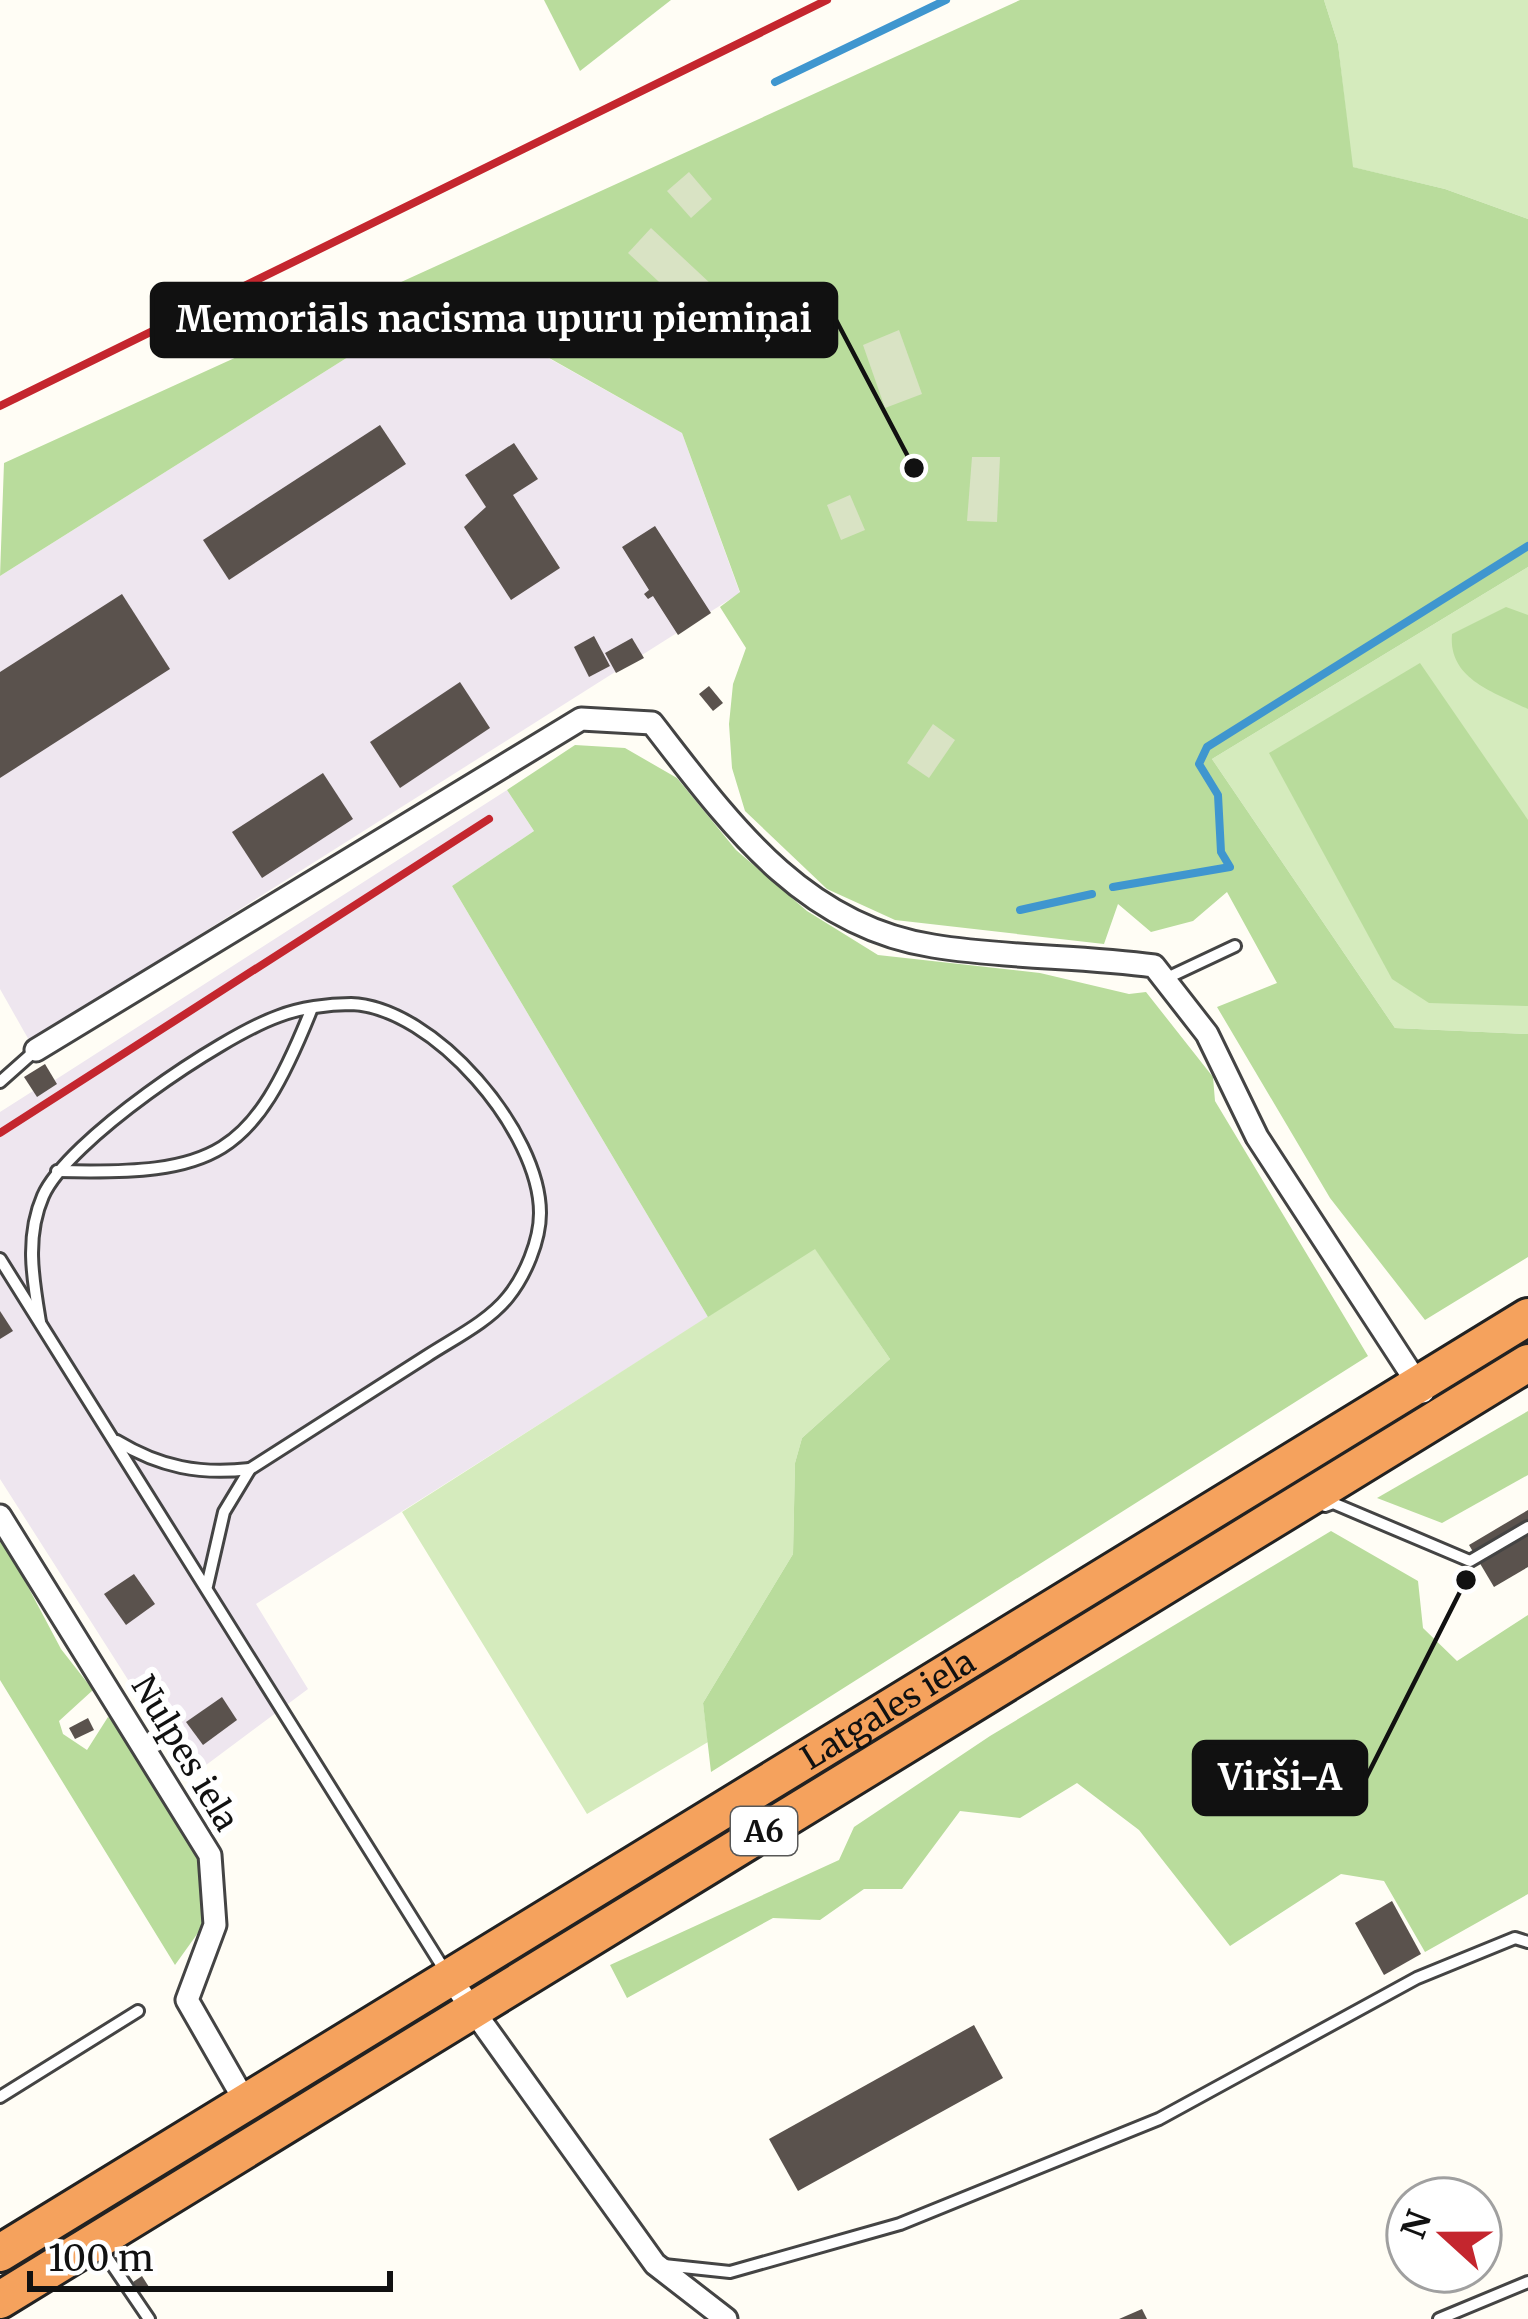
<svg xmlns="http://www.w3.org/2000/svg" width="1528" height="2319" font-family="Merriweather,serif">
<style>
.industrial{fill:#eee6ef}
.green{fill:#d5ebbd}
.forest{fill:#b9dc9c}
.cemetery{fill:#d9e3c4}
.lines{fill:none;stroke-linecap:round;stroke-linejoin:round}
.stream{stroke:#3f96cf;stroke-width:8}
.building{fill:#5a524d}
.lane-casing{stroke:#444;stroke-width:16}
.street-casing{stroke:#444;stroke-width:27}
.highway-casing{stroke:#222;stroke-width:42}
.lane{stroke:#fff;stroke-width:10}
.street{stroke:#fff;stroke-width:21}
.highway{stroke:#f5a25d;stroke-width:36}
.rail{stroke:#c4262e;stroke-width:8}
.labels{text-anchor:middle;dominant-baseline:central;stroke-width:12;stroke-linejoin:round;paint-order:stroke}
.shield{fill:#fff;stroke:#585858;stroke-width:3}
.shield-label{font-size:30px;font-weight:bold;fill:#111}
.street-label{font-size:33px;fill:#111;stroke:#fff}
.leader{fill:none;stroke:#111;stroke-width:4.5}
.callout-dot{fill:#111;stroke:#fff;stroke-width:4.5}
.callout{fill:#111;stroke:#111;stroke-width:4.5}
.callout-label{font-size:36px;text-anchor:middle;font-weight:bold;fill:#fff}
</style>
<rect width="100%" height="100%" fill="#fffdf5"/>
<!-- industrial -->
<g class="industrial">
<path d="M402,323L527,346L682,433L740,593L30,1042L0,989V576Z"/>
<path d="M507,790L534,831L452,886L708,1317L256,1604L308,1689L190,1777L0,1479V1112L33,1091L56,1084L55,1080Z"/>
</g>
<!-- green -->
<g class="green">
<path d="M1324,0H1528V219L1445,189L1352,167L1338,44Z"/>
<path d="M1528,567V1034L1395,1028L1212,759Z"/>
<path d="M815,1248L890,1359L802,1438L795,1463L793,1554L703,1703L708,1742L587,1814L402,1512Z"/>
</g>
<!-- forest -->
<g class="forest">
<path d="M544,0H671L580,71Z"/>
<path d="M1020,0H1324L1338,44L1353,167L1445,189L1528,219V567L1212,759L1395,1028L1528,1034V1257L1425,1320L1330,1198L1217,1007L1277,983L1227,892L1193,921L1151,932L1118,904L1104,944L895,920L827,889L745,811L732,768L729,724L733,684L746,648L720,607L740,592L682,433L528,346L402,323L0,576L4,463Z"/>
<path d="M1506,607L1528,615V709C1494,692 1448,679 1452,634Z"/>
<path d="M1420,663L1528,820V1006L1429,1003L1392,979L1269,753Z"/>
<path d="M575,745L625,748L677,778L736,850L807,911L878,955L1040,973L1129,994L1146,992L1213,1077L1215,1101L1368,1356L711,1772L703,1703L793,1554L795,1463L802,1438L890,1359L815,1249L708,1317L452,886L534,831L507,790Z"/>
<path d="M1528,1411V1475L1442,1523L1377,1498Z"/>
<path d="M1331,1531L1418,1581L1423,1628L1457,1661L1528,1615V1894L1425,1952L1384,1881L1341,1874L1230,1946L1139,1830L1077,1783L1020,1818L960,1811L902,1889H864L820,1920L773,1918L627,1998L610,1965L839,1860L854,1827L990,1736Z"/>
<path d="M0,1534L61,1649L93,1690L59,1721L63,1734L87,1750L108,1717L123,1726L204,1864L205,1923L175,1965L0,1680Z"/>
</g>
<!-- cemetery -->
<g class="cemetery">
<path d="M689,172L712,199L691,218L667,191Z"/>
<path d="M651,228L741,312L717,336L628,253Z"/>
<path d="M899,330L922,394L885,408L863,345Z"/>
<path d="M972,457H1000L997,522L967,521Z"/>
<path d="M850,495L865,530L841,540L827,505Z"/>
<path d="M933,724L955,740L929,778L907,763Z"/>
</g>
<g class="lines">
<!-- stream -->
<g class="stream">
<path d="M775,82L946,0"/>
<path d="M1113,887L1230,867L1221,852L1218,795L1199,764L1207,747L1528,546"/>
<path d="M1020,910L1092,894"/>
</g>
</g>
<!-- building -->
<g class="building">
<path d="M380,425L406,464L229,580L203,540Z"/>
<path d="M514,443L538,479L513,495L560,568L511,600L464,527L486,507L465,475Z"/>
<path d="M655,526L711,613L678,635L653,596L648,599L644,594L649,590L622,547Z"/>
<path d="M122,594L170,669L0,778V672Z"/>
<path d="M594,636L610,666L589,677L574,647Z"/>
<path d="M632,638L644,658L616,673L605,653Z"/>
<path d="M460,682L490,728L400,788L370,742Z"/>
<path d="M709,686L723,703L713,711L699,694Z"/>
<path d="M323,773L353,819L262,878L232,832Z"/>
<path d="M45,1064L57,1084L37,1097L24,1077Z"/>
<path d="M0,1311L13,1331L0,1339Z"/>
<path d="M1528,1510V1567L1494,1587L1469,1545Z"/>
<path d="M134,1574L155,1604L126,1625L104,1594Z"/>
<path d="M222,1697L237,1720L203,1745L186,1722Z"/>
<path d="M88,1718L94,1730L75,1739L69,1728Z"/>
<path d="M1392,1901L1421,1954L1384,1975L1355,1923Z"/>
<path d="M974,2025L1003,2078L798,2191L769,2139Z"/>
<path d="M142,2276L149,2287L139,2292L133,2282Z"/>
<path d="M1142,2309L1147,2319H1119Z"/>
</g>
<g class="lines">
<defs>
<g id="lane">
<path d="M1167,978L1235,946"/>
<path d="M0,1082L36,1050"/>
<path d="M57,1171C217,1175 252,1158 312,1008"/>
<path d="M0,1259L447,1974"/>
<path d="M40,1322C33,1280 25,1237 43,1196C67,1141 220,1037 279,1016C300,1008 328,1004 351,1004C434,1007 540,1132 540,1213C540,1241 525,1276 508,1297C488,1322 453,1339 427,1356C368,1394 309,1431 250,1469L224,1512L207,1586"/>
<path d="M117,1441C160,1467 200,1475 250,1469"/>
<path d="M1325,1506L1333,1503L1470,1561L1528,1527"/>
<path d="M0,2097L138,2011"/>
<path d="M100,2247L149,2319"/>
<path d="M664,2265L730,2272L900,2224L1159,2119L1417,1978L1515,1938L1528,1942"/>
<path d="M1439,2319L1528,2282"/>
</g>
<g id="street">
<path d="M36,1050L581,719L652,723C728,821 802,926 933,946C1006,958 1081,956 1154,966L1207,1034L1257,1137L1423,1392"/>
<path d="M0,1516L210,1855L215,1925L187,2000L246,2103"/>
<path d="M450,1978L655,2264L726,2319"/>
</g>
<g id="highway">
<path id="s1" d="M0,2253L1528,1317"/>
<path d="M0,2300L1528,1363"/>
</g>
</defs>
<!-- lane casing -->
<use href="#lane" class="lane-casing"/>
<!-- street casing -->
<use href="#street" class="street-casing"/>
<!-- highway casing -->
<use href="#highway" class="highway-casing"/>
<!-- lane -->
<use href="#lane" class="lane"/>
<!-- street -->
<use href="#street" class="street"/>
<!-- highway -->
<use href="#highway" class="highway"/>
<!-- rail -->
<g class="rail">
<path d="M0,406L827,0"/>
<path d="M0,1133L489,819"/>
</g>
</g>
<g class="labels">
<!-- shield labels -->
<rect class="shield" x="731" y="1807" width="66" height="48" rx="9"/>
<g class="shield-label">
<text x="764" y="1831">A6</text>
</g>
<!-- street labels -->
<g class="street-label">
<text stroke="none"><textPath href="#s1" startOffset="1041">Latgales iela</textPath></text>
<text transform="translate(185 1753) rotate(59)">Nulpes iela</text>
</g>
</g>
<!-- callouts -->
<path class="leader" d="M914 468L836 320M1466 1580L1366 1778"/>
<g class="callout-dot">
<circle cx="914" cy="468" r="12"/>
<circle cx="1466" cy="1580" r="12"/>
</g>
<g class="callout">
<rect x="152" y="284" width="684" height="72" rx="12"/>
<rect x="1194" y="1742" width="172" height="72" rx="12"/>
</g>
<g class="callout-label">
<text x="494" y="332">Memoriāls nacisma upuru piemiņai</text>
<text x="1280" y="1790">Virši-A</text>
</g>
<!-- north arrow -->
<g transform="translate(1444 2235) rotate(291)"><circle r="57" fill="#ffffff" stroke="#a0a0a0" stroke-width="3"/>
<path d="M0-9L21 45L0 30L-21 45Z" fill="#c4262e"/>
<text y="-18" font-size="33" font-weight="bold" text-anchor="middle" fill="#111111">N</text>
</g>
<!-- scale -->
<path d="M30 2271v18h360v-18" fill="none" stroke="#111111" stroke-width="6"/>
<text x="48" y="2271" font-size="36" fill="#111111" stroke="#ffffff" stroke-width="9" paint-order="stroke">100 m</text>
</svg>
